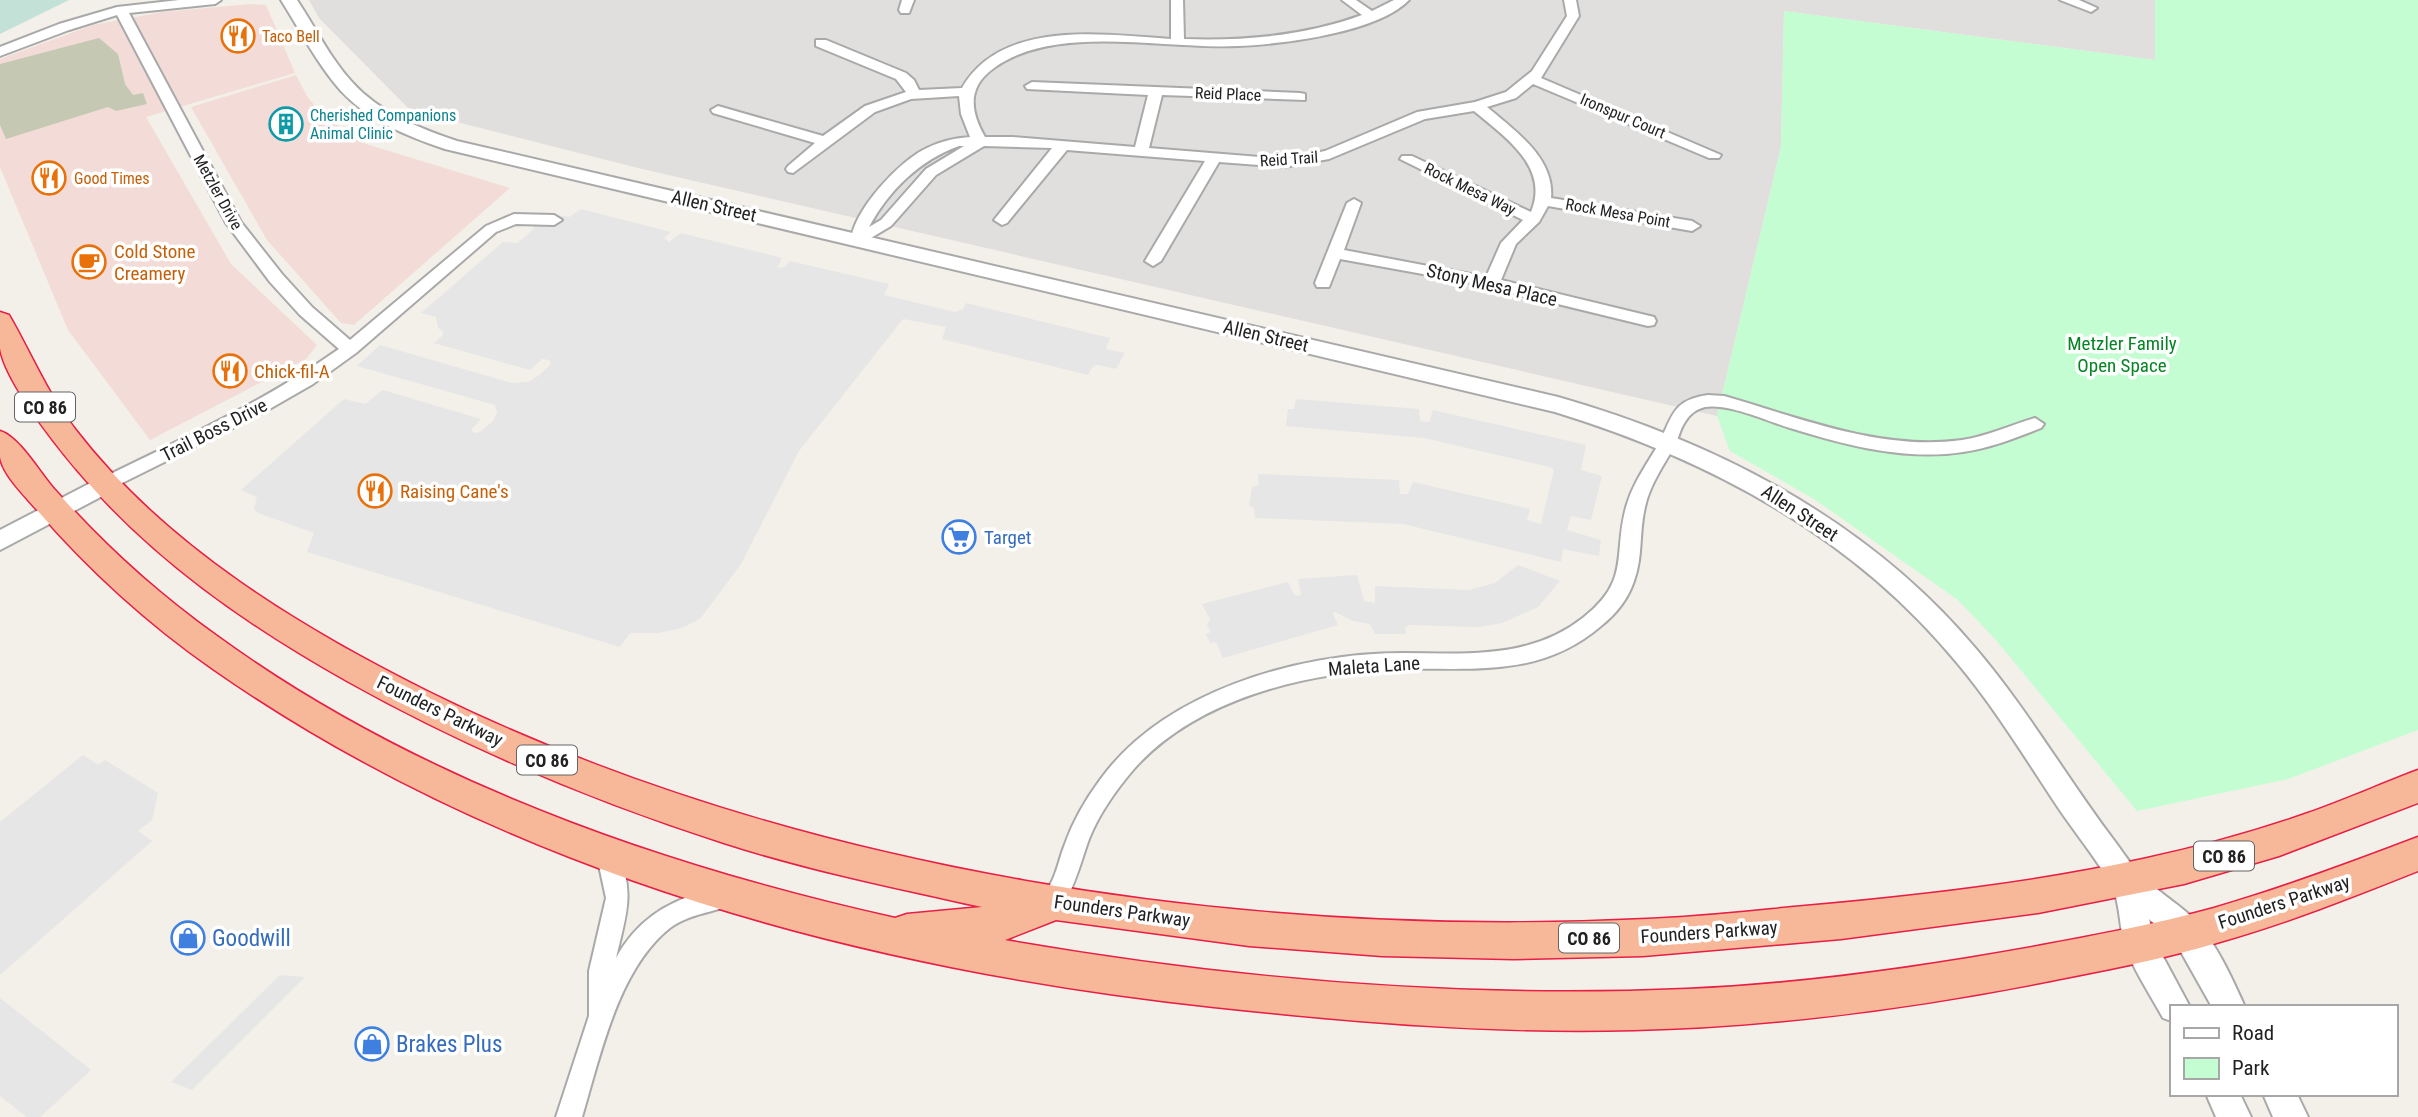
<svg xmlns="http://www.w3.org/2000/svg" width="2418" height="1117" font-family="'Roboto Condensed',sans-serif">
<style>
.residential{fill:#e0dfde}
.commercial{fill:#f3dcd7}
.construction{fill:#c5c8b2}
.wetland{fill:#c4e1d8}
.park{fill:#c4fdd1}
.parking{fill:#e6e6e6}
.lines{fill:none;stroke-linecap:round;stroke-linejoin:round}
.minor-casing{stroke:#a9a9a9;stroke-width:4}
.tertiary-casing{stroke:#a9a9a9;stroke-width:4}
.trunk-casing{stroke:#e71e45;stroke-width:3}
.minor{fill:#fff;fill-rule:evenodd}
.tertiary{fill:#fff;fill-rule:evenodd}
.trunk{fill:#f6b898;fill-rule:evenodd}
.labels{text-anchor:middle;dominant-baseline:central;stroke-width:7;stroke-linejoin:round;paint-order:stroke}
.far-food-label{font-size:16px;fill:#c56008;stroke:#fff;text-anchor:start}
.far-street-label{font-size:16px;fill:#222;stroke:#fff}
.far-culture-label{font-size:16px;fill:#0d838f;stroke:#fff;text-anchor:start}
.shield{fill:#fff;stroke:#646464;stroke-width:2}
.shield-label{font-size:18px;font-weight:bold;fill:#222}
.street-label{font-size:19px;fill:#222;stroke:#fff}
.food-label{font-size:19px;fill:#c56008;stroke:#fff;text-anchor:start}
.park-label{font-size:19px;fill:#058523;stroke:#fff}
.shop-label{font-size:19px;fill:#366cbe;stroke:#fff;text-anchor:start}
.near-shop-label{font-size:23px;fill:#366cbe;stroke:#fff;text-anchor:start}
</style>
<rect width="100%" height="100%" fill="#f2f0e8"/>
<!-- residential -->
<path class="residential" d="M309,0H2155V60L1784,11L1781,147L1717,416L638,168L410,110L319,18Z"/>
<!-- commercial -->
<g class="commercial">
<path d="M250,4L266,5L295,73L146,117L231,264L317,345L306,359L150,440L68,330L0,167V59L93,25L162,12Z"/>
<path d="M296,75L307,96L323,116L366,144L510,188L354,325L341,323L267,240L191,107Z"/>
</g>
<!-- construction -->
<path class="construction" d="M99,38L118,54L125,84L133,95L143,93L147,104L116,111L108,107L6,139L0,125V64Z"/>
<!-- wetland -->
<path class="wetland" d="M0,0H69L0,34Z"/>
<!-- park -->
<path class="park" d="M2155,0H2418V730L2288,779L2137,811L1996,640L1958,600L1814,499L1730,451L1717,416L1781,147L1784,11L2155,60Z"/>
<!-- parking -->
<g class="parking">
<path d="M581,209L671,232L664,238L669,242L681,233L782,258L777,268L784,267L790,261L889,284L884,295L955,312L963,309L966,303L1110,338L1106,349L1125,353L1116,369L1098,365L1093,366L1088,375L942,339L946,327L903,319L799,451L741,564L700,619L682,628L659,633H630L620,647L307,552L314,533L258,513L254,509L257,497L241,490L344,399L365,404L383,390L481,419L471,430L474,433L480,432L493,421L497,412L495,405L357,366L380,345L512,383L528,382L538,376L551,364L549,360L542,359L530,370L434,343L443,335V331L438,328L436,317L421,313L503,242L517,243L525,237L534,228L531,224L542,212L569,217Z"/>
<path d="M1296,399L1419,409L1420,421L1429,422L1433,410L1586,445L1581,470L1602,476L1591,520L1571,516L1567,530L1601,540L1599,556L1563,549L1561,562L1403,524L1255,518L1254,508L1249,505L1252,487L1259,485L1258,474L1399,480L1400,494H1408L1413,482L1530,509L1527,520L1541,524L1554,470L1550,467L1424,438L1286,426L1288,409H1294Z"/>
<path d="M1518,565L1560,581L1538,607L1502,623L1479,627L1409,625L1405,628L1406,634H1375L1370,624L1353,621L1335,612L1333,614L1338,625L1223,658L1216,642L1210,643L1206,634L1211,632L1207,625L1210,619L1202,604L1288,582L1295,596L1301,595L1298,579L1357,575L1364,601L1375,603V586L1469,590L1495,583Z"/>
<path d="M83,755L98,765L105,760L158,793L152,820L138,831L152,841L0,975V822Z"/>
<path d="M280,975L305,977L192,1090L171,1082Z"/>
<path d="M0,998L91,1070L40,1117H27L0,1096Z"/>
</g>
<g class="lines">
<defs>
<g id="minor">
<path d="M179,0H221L215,4L129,13L241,222L282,274L312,307L350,340L486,226L514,214L554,215L562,220L554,225L516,224L496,232L356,353L313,384L259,415L104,492L98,490L95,485L98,480C180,440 264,402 339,349L300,315L270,282L226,223L117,15L69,30L0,56V47L59,24L117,7Z"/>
<path d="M902,0H914L909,13H901L899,10Z"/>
<path d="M1171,0H1183L1184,39C1244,41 1305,36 1362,15L1342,0H1356L1372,11L1394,0H1409C1377,33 1283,44 1238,46C1163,50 1056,23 994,68C967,87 970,111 985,137H1013L1135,147L1148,95L1027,89L1025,86L1032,82L1300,93L1305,94V100L1162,95L1149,148L1284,159L1325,151L1417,112L1475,102L1506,92L1532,71L1567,16L1564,0H1576L1579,16L1541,78L1721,155L1719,158H1709L1533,84L1516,98L1487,107C1514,130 1555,158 1551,198L1692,221L1700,226L1692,231L1548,206L1539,222L1516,244L1501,280L1654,317L1656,321L1654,325L1648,326L1467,282L1340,259L1329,287H1317L1315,283L1347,203L1354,199L1361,203L1344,250L1486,277L1501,243L1523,220L1400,159L1402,156H1412L1531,212C1550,167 1505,137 1474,111L1425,119L1329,159L1284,167L1219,162L1161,261L1153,266L1145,261L1205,161L1067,150L1007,223L1002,225L994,220L1052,148L984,146L936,175L891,226L859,245L851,240C854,210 900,160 927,148C941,141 956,138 970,137L961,114L959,96L911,99L875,112L793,173L788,172L786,169L788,166L815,143L713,113L711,110L718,106L823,136L865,106L906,92L896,79L816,46V40H826L906,73L914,80L919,90L962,88C1002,18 1105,35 1171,39ZM959,146H964L926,169L881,220L869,227C889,190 920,160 959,146Z"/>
<path d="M2060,0H2079L2097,8L2091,12Z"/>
<path d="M1708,395L1724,396C1801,418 1881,451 1962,440C1988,436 2011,425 2035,418L2044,424L2041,428C2016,438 1990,448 1963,452C1905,461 1845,445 1790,428C1767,421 1728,403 1705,407C1696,409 1689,415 1685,422C1680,429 1679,437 1675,445C1664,465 1650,484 1645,507C1639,531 1643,557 1634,581C1628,599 1616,614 1601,626C1539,679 1472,667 1397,669C1306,672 1195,699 1133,770C1116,790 1099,814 1089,839C1081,861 1076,883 1064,903L1059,910L1051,913L1043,910L1039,902C1043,894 1049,888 1053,879C1058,868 1060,856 1065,844C1073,821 1086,799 1100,780C1163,692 1297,653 1402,653C1466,653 1530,660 1584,617C1632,579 1612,553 1627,504C1634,481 1648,463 1659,443C1673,416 1672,400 1708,395Z"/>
<path d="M608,846L616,849C636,892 626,914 616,958C636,922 664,903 703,892C714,888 724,884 735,888L739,896L735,904C714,912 689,914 670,928C618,969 600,1057 582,1117H556L589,1016V971L606,898L597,856L600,849Z"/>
</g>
<g id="tertiary">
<path d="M281,0H297C315,27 330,58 352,82C380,113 419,128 457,141L1558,397C1718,443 1868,520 1977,650C2028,710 2068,780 2116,843C2126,857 2136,872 2150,883C2164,896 2181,906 2195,920C2216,943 2232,978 2245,1007H2212L2176,943L2149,919L2154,940L2190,1007H2171V1021L2163,1018C2150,994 2132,968 2124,942C2119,924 2120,897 2109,881C2093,854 2072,829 2055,803C2024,756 1994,707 1958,664C1853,536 1711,460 1555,412L445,149C407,136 369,121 341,91C317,64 300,30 281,0Z"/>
<path d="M104,476L112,479L116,485L112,491L0,550V530Z"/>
<path d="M2206,1094H2240L2251,1117H2216Z"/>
<path d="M2263,1094H2297L2308,1117H2273Z"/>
</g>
<path id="trunk" d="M0,312L9,315C31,353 47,393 75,429C165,546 300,628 431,693C795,872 1244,939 1647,919C1700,917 1752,911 1805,906C1918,896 2032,883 2143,859C2199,847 2254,832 2308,813C2345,800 2381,784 2418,770V803L2279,856L2184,884L2038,913L1841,939L1643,956L1514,959L1382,956L1249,946L1056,920L1005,940C1228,979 1461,999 1687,989C1805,984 1922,967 2038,946C2096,935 2156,924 2214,908C2283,888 2350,863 2418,837V871C2353,897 2287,923 2220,942C2161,960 2100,971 2040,983C1906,1009 1771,1027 1634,1030C1494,1034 1353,1022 1214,1007C862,969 506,873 213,669C147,623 89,570 37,510C25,496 3,475 0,457C0,448 0,439 0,431C20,437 41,475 56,491C105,546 158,594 217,636C415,780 658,865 895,918L907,914L982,907C895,888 808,870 724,843C593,801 467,748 347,681C247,625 151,558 77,470C55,444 5,381 0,348C0,337 0,324 0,312Z"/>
</defs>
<!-- minor casing -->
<use href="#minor" class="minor-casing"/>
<!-- tertiary casing -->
<use href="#tertiary" class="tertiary-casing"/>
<!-- trunk casing -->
<use href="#trunk" class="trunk-casing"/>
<!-- minor -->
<use href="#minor" class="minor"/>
<!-- tertiary -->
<use href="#tertiary" class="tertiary"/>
<!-- trunk -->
<use href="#trunk" class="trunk"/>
</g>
<!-- icons -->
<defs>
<symbol id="restaurant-ring" viewBox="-11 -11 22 22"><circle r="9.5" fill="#fff" stroke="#e8710a" stroke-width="1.5"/><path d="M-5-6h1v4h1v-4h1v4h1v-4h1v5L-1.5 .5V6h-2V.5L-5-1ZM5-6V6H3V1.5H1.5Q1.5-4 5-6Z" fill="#e8710a"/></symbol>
<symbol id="building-ring" viewBox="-11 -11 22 22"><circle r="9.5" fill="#fff" stroke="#0f9aa8" stroke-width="1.5"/><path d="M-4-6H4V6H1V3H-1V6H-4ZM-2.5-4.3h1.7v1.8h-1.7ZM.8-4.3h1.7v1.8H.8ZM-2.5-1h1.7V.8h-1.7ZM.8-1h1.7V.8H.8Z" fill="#0f9aa8"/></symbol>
<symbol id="cafe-ring" viewBox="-11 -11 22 22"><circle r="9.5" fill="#fff" stroke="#e8710a" stroke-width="1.5"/><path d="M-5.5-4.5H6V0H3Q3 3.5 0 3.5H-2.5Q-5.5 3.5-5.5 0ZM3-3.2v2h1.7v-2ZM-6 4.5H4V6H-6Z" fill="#e8710a"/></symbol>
<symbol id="supermarket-ring" viewBox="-11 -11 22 22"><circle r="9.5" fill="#fff" stroke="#3f7fe0" stroke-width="1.5"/><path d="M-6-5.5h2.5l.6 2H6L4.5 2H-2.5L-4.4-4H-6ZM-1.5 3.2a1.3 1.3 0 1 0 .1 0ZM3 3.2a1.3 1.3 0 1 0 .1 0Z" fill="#3f7fe0"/></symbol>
<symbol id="shop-ring" viewBox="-11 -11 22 22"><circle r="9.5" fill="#fff" stroke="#3f7fe0" stroke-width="1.5"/><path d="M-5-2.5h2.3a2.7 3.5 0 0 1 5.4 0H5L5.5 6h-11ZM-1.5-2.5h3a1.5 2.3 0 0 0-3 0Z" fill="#3f7fe0"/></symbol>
</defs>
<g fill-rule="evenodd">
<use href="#restaurant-ring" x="219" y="17" width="38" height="38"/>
<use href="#building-ring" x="267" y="105" width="38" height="38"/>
<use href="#restaurant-ring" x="30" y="159" width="38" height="38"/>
<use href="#cafe-ring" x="70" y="243" width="38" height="38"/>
<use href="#restaurant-ring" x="211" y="352" width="38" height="38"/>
<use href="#restaurant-ring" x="356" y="472" width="38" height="38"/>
<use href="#supermarket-ring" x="940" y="518" width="38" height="38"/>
<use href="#shop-ring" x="169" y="919" width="38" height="38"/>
<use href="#shop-ring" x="353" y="1025" width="38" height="38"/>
</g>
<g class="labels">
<!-- far-food labels -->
<g class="far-food-label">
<text x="262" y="36">Taco Bell</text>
<text x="74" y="178">Good Times</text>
</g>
<!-- far-street labels -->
<g class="far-street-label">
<text transform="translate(1228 94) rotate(2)">Reid Place</text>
<text transform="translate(1623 116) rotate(23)">Ironspur Court</text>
<text transform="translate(1289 159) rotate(-4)">Reid Trail</text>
<text transform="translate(1470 189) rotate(26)">Rock Mesa Way</text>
<text transform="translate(218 192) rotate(61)">Metzler Drive</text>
<text transform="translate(1618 213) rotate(10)">Rock Mesa Point</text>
</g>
<!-- far-culture labels -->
<g class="far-culture-label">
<text x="310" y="115">Cherished Companions<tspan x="310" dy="18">Animal Clinic</tspan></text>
</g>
<!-- shield labels -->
<g class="shield">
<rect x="15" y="392.5" width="60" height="29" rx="5"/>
<rect x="517" y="745.5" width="60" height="29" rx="5"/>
<rect x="2194" y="841.5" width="60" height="29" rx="5"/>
<rect x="1559" y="923.5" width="60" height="29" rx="5"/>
</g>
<g class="shield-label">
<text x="45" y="407">CO 86</text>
<text x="547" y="760">CO 86</text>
<text x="2224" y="856">CO 86</text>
<text x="1589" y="938">CO 86</text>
</g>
<!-- street labels -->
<g class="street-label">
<text transform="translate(714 206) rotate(13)">Allen Street</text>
<text transform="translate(1492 285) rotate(13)">Stony Mesa Place</text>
<text transform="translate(1266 336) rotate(13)">Allen Street</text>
<text transform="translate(214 430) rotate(-27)">Trail Boss Drive</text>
<text transform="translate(1800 513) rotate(33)">Allen Street</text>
<text transform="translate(1374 666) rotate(-4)">Maleta Lane</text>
<text transform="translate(440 711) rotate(26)">Founders Parkway</text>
<text transform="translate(2284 902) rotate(-18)">Founders Parkway</text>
<text transform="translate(1122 911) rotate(8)">Founders Parkway</text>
<text transform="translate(1709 932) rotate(-4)">Founders Parkway</text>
</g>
<!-- food labels -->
<g class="food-label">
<text x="114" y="251">Cold Stone<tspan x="114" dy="22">Creamery</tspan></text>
<text x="254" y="371">Chick-fil-A</text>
<text x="400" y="491">Raising Cane's</text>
</g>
<!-- park labels -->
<g class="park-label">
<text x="2122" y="343">Metzler Family<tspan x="2122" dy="22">Open Space</tspan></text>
</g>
<!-- shop labels -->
<g class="shop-label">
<text x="984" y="537">Target</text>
</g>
<!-- near-shop labels -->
<g class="near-shop-label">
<text x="212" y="938">Goodwill</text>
<text x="396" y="1044">Brakes Plus</text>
</g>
</g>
<!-- legend -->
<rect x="2170" y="1005" width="228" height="91" fill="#ffffff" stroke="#a7a7a7" stroke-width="2"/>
<rect x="2184" y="1028" width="35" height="10" fill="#ffffff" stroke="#a7a7a7" stroke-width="2"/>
<text x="2232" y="1040" font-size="21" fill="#222222">Road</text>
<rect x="2184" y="1058" width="35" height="21" fill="#c4fdd1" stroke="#a7a7a7" stroke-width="2"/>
<text x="2232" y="1075" font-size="21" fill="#222222">Park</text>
</svg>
